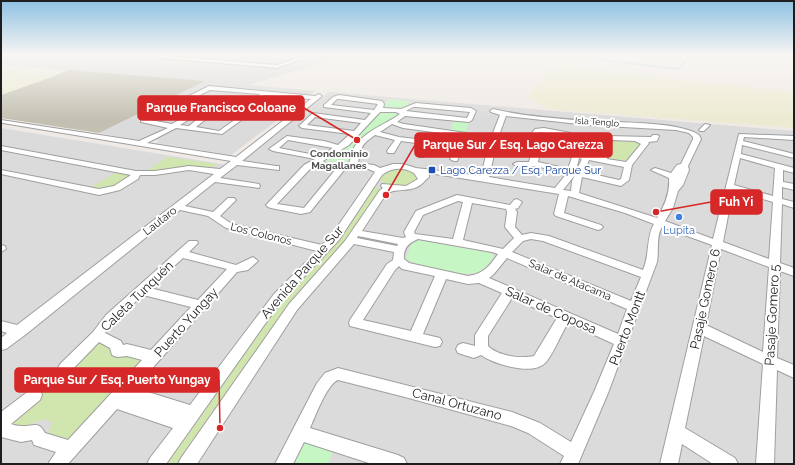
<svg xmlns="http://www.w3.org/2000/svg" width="795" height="465" font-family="Raleway,sans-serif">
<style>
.residential{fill:#dcdbdb}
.construction{fill:#c3c0b1}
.farmland{fill:#ecebd1}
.grass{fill:#d0e6ae}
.park{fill:#c7f6c5}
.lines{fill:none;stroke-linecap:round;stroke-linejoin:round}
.stream{stroke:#a8d4da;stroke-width:1.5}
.minor-casing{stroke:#9f9f9f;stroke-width:2}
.minor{fill:#fff;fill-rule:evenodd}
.transit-dot{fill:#1a4fb4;stroke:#fff;stroke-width:1.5}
.shop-dot{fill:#3f7fe0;stroke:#fff;stroke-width:1.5}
.labels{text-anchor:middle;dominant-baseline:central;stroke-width:4;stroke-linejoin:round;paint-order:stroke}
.far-street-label{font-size:9px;fill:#1e1e1e;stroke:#fff}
.far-neighbourhood-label{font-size:10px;font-weight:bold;fill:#515151;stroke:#fff}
.transit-label{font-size:11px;fill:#164399;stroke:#fff;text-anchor:start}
.street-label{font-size:11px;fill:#1e1e1e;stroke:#fff}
.shop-label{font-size:11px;fill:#366cbe;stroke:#fff}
.near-street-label{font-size:13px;fill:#1e1e1e;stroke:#fff}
.leader{fill:none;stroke:#d62828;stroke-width:1.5}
.callout-dot{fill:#d62828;stroke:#fff;stroke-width:1.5}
.callout{fill:#d62828;stroke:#d62828;stroke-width:1.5}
.callout-label{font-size:12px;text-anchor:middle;font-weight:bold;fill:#fff}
</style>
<rect width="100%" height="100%" fill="#efeae5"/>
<!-- residential -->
<g class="residential">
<path d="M1,55H350L248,85L316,91L231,155L156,143L160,140L143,141L99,133L204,81L1,65Z"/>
<path d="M329,92L794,131V464H1V128L234,166Z"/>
</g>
<!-- construction -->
<path class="construction" d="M69,70L205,81L99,133L1,118V95Z"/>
<!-- farmland -->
<g class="farmland">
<path d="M564,64L604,72L794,92V128L549,109L527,97L549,71L560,68V65Z"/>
<path d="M1,67L65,71L1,78Z"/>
<path d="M60,74L1,95V79Z"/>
</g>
<!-- grass -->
<g class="grass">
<path d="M609,139L637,140L643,144L626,162L607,159Z"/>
<path d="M167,157L217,164L210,169L192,167L145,172Z"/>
<path d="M398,168L409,170L417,175V181C406,186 391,190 381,181L380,176L383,172Z"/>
<path d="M118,171L131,174V176C117,185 107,191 90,188Z"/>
<path d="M374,186L380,189L353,230L331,259L300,289L279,317L179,464H163L258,331Z"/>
<path d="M98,343L142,361L73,437C64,441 55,437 48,432L51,426V422L46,419L21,427L7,421L39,396Z"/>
</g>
<!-- park -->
<g class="park">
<path d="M389,99L410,101L405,109L383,107Z"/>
<path d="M379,111L401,113L370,132L364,137L350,163L327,161L325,163H322V159Z"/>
<path d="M454,120L469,121L466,132L450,131Z"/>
<path d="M538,132L568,135L564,151L541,148Z"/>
<path d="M419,240L490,253L494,256C490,262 483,271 476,273C465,276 412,266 406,258L411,244Z"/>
<path d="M304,440L334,449L328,464H292Z"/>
</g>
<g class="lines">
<!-- stream -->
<g class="stream">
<path d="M560,55L678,69L692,55"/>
<path d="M1,60L24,55"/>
</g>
<defs>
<g id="minor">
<path d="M137,55H154L277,65L307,55H313L277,68L139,56Z"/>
<path d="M209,86L315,96L319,94L322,96L242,161L276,166H279V170L237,165L220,178L259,184L260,186L259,188L215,182L185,206L213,212L228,198H234L236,200L220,216L232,224L322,245L331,236L375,172L366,168L345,169L310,212L301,214L271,208L268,207L266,205L268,203L304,165L315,159L273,151L269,149L287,136L324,141L338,145L350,134L302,128L299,126L313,113L365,120L371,113L324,107V105L333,97L339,95L382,101L384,104L383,108L401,109L416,103L471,108L476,111L472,120L469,122L405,116L397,122L404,124L466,133V135L464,136L403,128L392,124L380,132L399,137L457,144L459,139H465L464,147L457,161H454L450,159L455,149L430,145L424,157H421L417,155L423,144L401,141L394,153H388L387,151L395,140L375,135C361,145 361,147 358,163L374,165L380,168L393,164H403L416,168L481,176L489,143L500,115L491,112L490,111L493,109C522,116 560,119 591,121C617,123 679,121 699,135L701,139L688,166L689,170L683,185L678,191L673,208L665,221L713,239L739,134L794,136V140L744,137L743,141L794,154V158L742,145L741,154L794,168V173L783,170V182L794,184V190L782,187V199L794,202V208L782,204L780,263L794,268V276L780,271L777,358L794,365V378L777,370L774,464H756L763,364L704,336L685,428L735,458L738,464H713L682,444L678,464H660L712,245L662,227C656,236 659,251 657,262L608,393L578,464H560L564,456L528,433L511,426L405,397L338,380C327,384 315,417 310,428L398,455L404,458L407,464H372L304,442L293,464H275L317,383L325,373L338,368L512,412L540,423L571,442L594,392L614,344L568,323C562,332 552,357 545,363C533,376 493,364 481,355L474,358L458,353L456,349L458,345L463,343L475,346V335L502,293L479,283L468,284L446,279L423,334L440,338L442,342L440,346L435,347L350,326L349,323L350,320L387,264L393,260L394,252L354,244L297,310L197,464H178L181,458L289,304L345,241L380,190L383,188L381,186L382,184L406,186L418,179L414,173C403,167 392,167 382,175L339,240L282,300L166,464H147L150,458L173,428L117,409L68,464H48L56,452L34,445L32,440L21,442L1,437V412L30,390L35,388L40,390L42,395L40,400L11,424C14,425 18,426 21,426C33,427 38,420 45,433L68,440L142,360L127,356L117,357L112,355L110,348L99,342L70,372L65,374L60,372L58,368L60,364L93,332L106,315L189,241H197L198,243L189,252L236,265L253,257L258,261L248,270L237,272L135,388L190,405L274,294L317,251L226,228L208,216L180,210L25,335L6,349L1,350V338L7,333L1,331V321L17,325L214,174L189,170L155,175H140L138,179L120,190L99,195L1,174V170L99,189L114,186L131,175L1,150V146L136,171H155L189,166L220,169L231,161L3,123L1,122V120L139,141L168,128L141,122V120ZM210,90L260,94L253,102L196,97ZM265,95L290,97L279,114L282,116L284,115L295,98L311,99L236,157L147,143L176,128L222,134L247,116ZM337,99H339L378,104L374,110L331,105ZM190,100L211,102L172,124L150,120ZM218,102L189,126L180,125ZM226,103L250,105L243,114L219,131L196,127ZM413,107H416L470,112L467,118L406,111ZM380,112H396L400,114C383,126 363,131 352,151C350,155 351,159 349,163H325L323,161L349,145ZM506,116L588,125L676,130L689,133L693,137V139L681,164L677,165L671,173L655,168L651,170L669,178C670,193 665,205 657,218L579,193L582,177L621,186L629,180L632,165L649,143L648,142L657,141L659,136L657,135H653L651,137L606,136L600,157L571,152L575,137L571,133L544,128L535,129L532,133L533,147L529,162H517L513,164L517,166H535L567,173L555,188L489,177L496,146L515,148L519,146L515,144L497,141ZM315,117L361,123L354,131L307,125ZM539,132L567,136L564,151L541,146ZM288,140L333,148L320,156L279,148ZM612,140L635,141L641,144L626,162L607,159ZM540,151L572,157L568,169L538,162ZM579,158L582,159L576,171ZM740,158L775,168L773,196L734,185ZM589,160L624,167L621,179L619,180L584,172ZM318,165L328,169H336L304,208L277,204L310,169ZM429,173L559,194L554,214L556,216L598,230L601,229L603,227L601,225L564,213L568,196L625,213L654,224C646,237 650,254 643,270L549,236L531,233L522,235L515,227L517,212L515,209L518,208L522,202L517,199L514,200L510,205L457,195L416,211L404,232L406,237L403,238L362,231L386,194C395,188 407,192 417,187C422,185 425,180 429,177ZM575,175L572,181L571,191L563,190ZM733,190L773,202L769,259L723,242ZM458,201L463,202L453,239L415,234L414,232L423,215ZM472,203L506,209L507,212L505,227L514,238L503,249L463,240ZM358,236L398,244L397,246L357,238ZM418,239L492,252L498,254C490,266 483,274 468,276L409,263L404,259C403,249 408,243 418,239ZM531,239L543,241L641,277L631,301L512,252L523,241ZM721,249L769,267L763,352L706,325ZM183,258L227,269L198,300L150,288ZM507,258L627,309L618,334L489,278L493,275ZM399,266L402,269L435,276L411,331L363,320L395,270ZM143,295L191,307L151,350L127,344L123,345L121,341L105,333L114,321ZM512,298L557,318L534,356C521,359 498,356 488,346V336Z"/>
<path d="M705,124L710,125L704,131H700L699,130Z"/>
<path d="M1,245L5,246L6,249L1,252Z"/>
</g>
</defs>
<!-- minor casing -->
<use href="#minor" class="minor-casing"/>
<!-- minor -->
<use href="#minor" class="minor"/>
</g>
<!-- sky -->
<linearGradient id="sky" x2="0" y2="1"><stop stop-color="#8ec1e2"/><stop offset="0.46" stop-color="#f8f6f3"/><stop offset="1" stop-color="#f8f6f3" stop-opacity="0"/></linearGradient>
<rect width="795" height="120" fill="url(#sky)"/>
<!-- markers -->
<rect class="transit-dot" x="428" y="166" width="8" height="8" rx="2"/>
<circle class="shop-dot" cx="679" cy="217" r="4"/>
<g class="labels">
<!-- far-street labels -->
<g class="far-street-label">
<text transform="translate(597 122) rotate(4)">Isla Tenglo</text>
</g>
<!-- far-neighbourhood labels -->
<g class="far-neighbourhood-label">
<text x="339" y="153">Condominio<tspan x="339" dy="12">Magallanes</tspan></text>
</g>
<!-- transit labels -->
<g class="transit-label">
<text x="440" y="170">Lago Carezza / Esq. Parque Sur</text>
</g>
<!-- street labels -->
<g class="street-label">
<text transform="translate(160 221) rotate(-38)">Lautaro</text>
<text transform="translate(261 234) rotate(14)">Los Colonos</text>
<text transform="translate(570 280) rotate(23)">Salar de Atacama</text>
</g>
<!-- shop labels -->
<g class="shop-label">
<text x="679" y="230">Lupita</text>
</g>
<!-- near-street labels -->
<g class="near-street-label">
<text transform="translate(302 272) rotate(-49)">Avenida Parque Sur</text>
<text transform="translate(137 296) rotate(-44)">Caleta Tunquén</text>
<text transform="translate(705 299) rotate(-78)">Pasaje Gomero 6</text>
<text transform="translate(551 310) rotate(24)">Salar de Coposa</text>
<text transform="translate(772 315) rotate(-87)">Pasaje Gomero 5</text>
<text transform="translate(186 322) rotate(-48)">Puerto Yungay</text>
<text transform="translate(627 328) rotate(-69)">Puerto Montt</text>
<text transform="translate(457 404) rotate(15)">Canal Ortuzano</text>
</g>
</g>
<!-- callouts -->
<path class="leader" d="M357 140L304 108M386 195L415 145M656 212L711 202M220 428L219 380"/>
<g class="callout-dot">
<circle cx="357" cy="140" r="4"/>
<circle cx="386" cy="195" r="4"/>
<circle cx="656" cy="212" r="4"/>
<circle cx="220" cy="428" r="4"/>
</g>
<g class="callout">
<rect x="138" y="96" width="166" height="24" rx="4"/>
<rect x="415" y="133" width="197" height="24" rx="4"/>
<rect x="711" y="190" width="51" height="24" rx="4"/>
<rect x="15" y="368" width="204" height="24" rx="4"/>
</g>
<g class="callout-label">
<text x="221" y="112">Parque Francisco Coloane</text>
<text x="513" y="149">Parque Sur / Esq. Lago Carezza</text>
<text x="736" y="206">Fuh Yi</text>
<text x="117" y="384">Parque Sur / Esq. Puerto Yungay</text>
</g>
<!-- border -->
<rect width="795" height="465" fill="none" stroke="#1e1e1e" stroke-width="4"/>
</svg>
